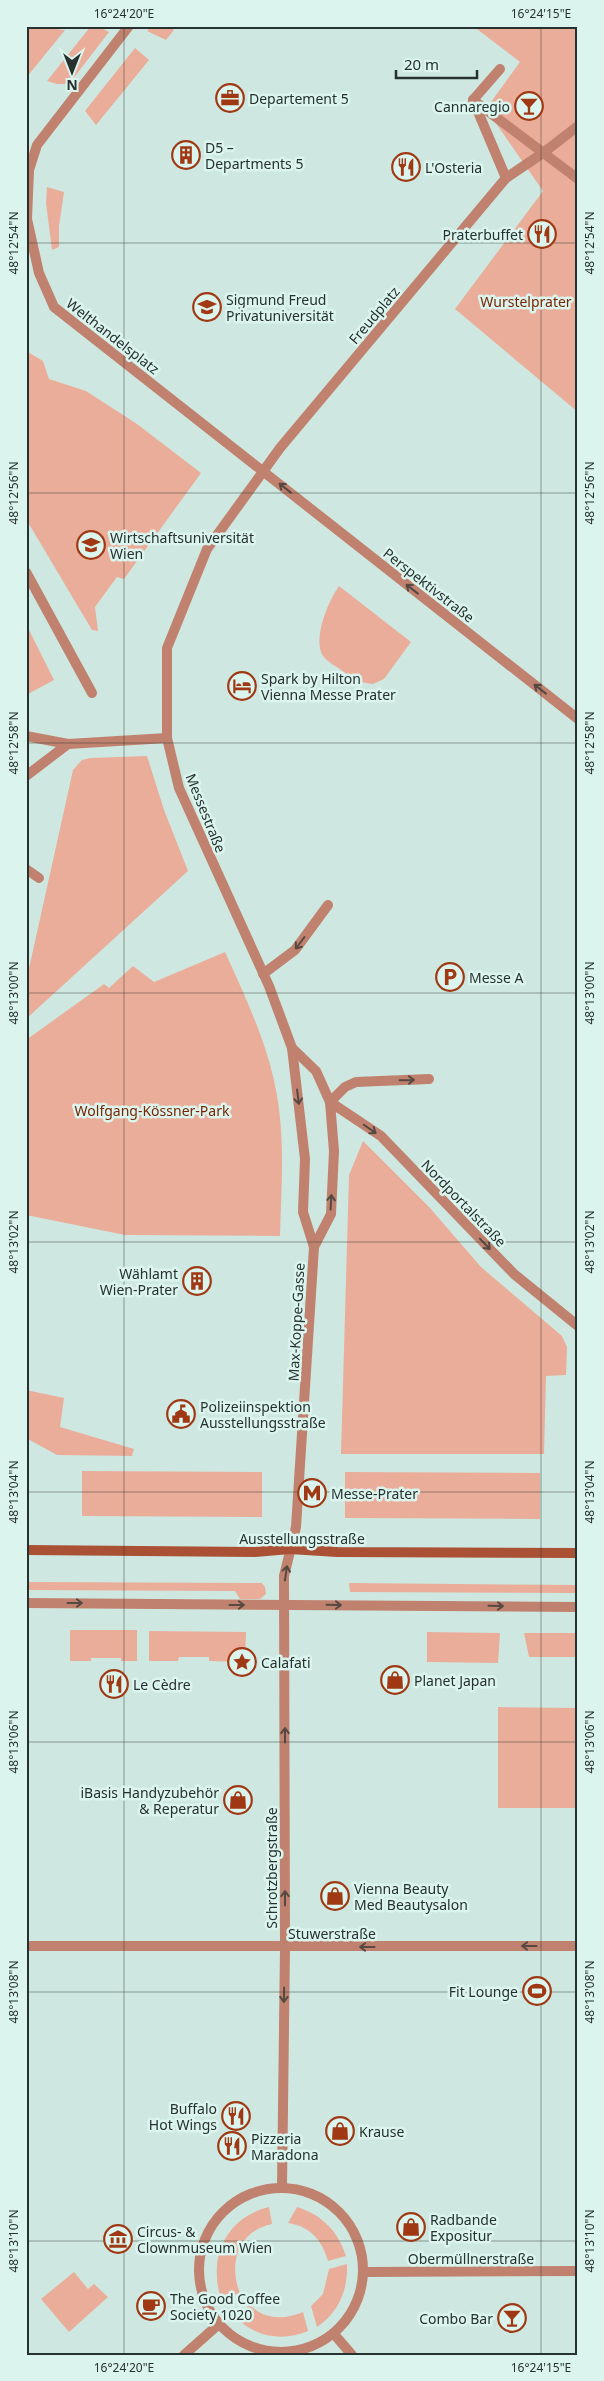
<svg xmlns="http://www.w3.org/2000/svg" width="604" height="2381" font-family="'Noto Sans',sans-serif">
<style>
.green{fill:#eaad9a}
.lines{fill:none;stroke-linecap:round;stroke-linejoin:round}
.lane{stroke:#c0826e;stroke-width:10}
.street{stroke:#c0826e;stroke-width:10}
.secondary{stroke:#aa5034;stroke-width:10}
.oneway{stroke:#554942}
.ticks{fill:none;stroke:#27312f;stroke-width:1;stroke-opacity:0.45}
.labels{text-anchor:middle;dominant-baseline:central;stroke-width:5;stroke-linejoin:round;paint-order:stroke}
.poi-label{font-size:14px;fill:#27312f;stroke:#dbf5ee;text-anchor:start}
.park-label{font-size:14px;fill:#792504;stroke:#dbf5ee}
.street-label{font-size:14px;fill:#27312f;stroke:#dbf5ee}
.neatline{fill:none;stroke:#27312f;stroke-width:2}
.ticks-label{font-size:12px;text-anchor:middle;fill:#27312f}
</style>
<rect width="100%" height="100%" fill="#cee8e1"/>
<!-- green -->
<g class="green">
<path d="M26,26L65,30L26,78Z"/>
<path d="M91,26H97L109,32L69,84H57L47,81Z"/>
<path d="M151,26H168L174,30L166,40L147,31Z"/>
<path d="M473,26H578V412L455,309L543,191L486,109L520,62Z"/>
<path d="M135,48L149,60L96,125L85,111Z"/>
<path d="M47,187L64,192L59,226V247L52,250L46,203Z"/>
<path d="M26,351L43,361L49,379L86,391L137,424L201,473L124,579L117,577L95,607L98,631L92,630L26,519Z"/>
<path d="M339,586L411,642L384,679L373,684C360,683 352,678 341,670C336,666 326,661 323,656C312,638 329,600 339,586Z"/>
<path d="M26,624L54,680L26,695Z"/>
<path d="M147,756L164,810L188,871L26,1019V982L73,770L82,760L90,758Z"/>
<path d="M225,952C249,1005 275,1059 280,1118C284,1157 281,1197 280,1236L125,1235L26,1215V1040L104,984L109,988L133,966L154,982Z"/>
<path d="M363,1141L430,1208L481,1267L562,1336L567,1347L566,1375L546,1376L544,1454H341L349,1175Z"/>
<path d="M26,1390L64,1398L60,1427L134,1449L132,1456L57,1455L26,1438Z"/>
<path d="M82,1471L262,1472V1517L82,1516Z"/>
<path d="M345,1472L540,1473V1519L345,1518Z"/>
<path d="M26,1582L262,1583L265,1587L266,1594L260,1599H240L235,1591L26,1590Z"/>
<path d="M349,1583L578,1585V1593L350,1592Z"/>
<path d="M70,1630H137V1661H121V1658H91V1661H70Z"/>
<path d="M149,1631L246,1632L245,1662L209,1661V1657H179L178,1661H149Z"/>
<path d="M427,1632L500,1633L498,1663L427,1662Z"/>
<path d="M524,1633H578V1657H529Z"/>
<path d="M498,1707L578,1708V1808H498Z"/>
<path d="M269,2207L272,2224C238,2231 228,2264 240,2293L221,2299C208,2258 225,2218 269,2207Z"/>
<path d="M297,2207C322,2215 338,2231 346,2256L328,2261C322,2240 310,2226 288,2223Z"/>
<path d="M347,2264C348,2290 339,2312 317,2327L311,2306L323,2294L329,2269Z"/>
<path d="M74,2272L88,2289L94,2284L108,2297L69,2332L41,2299Z"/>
<path d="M249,2304C263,2320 285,2320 303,2312L308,2331C285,2341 259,2338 240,2321Z"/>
</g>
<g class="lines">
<!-- lane -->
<g class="lane">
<path d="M26,736L68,744"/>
<path d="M26,776L68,744L167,738"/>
<path d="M26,869L39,878"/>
<path d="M263,974L295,950L328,905"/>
<path d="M429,1079L356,1082L345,1087L330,1102L381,1136L514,1274L578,1326"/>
<path d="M26,1603L578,1607"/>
</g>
<!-- street -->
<g class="street">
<path d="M129,26L37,145L29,170L27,219L39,273L54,307L578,719"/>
<path d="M473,100L578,179"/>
<path d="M473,100L506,178"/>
<path d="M473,100L500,69"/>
<path d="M26,572L92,693"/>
<path d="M314,1247L331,1214L334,1151L330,1102L316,1071L292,1048L269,986L179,788L167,738V648L207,549L280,448L506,178L543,153L578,126"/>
<path d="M26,1946H578"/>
<circle cx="281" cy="2270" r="82"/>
<path d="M282,2188L285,1947L284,1576L296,1527L314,1247L303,1212L305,1159L292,1048"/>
<path d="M364,2272L578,2271"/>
<path d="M334,2334L352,2355"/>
<path d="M184,2355L219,2324"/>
</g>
<!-- secondary -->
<path class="secondary" d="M26,1550L255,1552L290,1549L337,1552L578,1553"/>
</g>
<!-- one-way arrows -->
<defs><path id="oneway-shaft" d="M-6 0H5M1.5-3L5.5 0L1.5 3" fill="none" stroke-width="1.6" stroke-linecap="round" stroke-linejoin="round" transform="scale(1.25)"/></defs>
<g class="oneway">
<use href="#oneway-shaft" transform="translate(285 488) rotate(-142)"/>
<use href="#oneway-shaft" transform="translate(412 589) rotate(-142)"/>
<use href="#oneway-shaft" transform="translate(540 689) rotate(-142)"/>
<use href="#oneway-shaft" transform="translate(300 943) rotate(127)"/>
<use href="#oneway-shaft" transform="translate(407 1080) rotate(-1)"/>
<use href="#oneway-shaft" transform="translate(298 1097) rotate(83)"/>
<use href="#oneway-shaft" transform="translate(370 1129) rotate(35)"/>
<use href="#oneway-shaft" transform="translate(331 1202) rotate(-87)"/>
<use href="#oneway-shaft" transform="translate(485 1244) rotate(46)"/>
<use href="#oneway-shaft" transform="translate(286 1573) rotate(-82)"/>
<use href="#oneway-shaft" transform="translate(75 1603)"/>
<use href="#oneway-shaft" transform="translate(237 1605)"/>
<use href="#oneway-shaft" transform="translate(334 1605) rotate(1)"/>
<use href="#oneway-shaft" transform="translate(496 1606) rotate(1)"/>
<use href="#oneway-shaft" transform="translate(285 1735) rotate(-90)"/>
<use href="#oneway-shaft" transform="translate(285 1898) rotate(-90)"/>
<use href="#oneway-shaft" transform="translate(529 1946) rotate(180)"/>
<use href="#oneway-shaft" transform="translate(367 1947) rotate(180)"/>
<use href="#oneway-shaft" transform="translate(284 1995) rotate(91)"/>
</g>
<!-- ticks -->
<path class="ticks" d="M124,26V2355M541,26V2355M26,243H578M26,493H578M26,743H578M26,993H578M26,1242H578M26,1492H578M26,1742H578M26,1992H578M26,2241H578"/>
<!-- icons -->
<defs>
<symbol id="office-ring" viewBox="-11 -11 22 22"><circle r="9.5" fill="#dbf5ee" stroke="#9f3813" stroke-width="1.5"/><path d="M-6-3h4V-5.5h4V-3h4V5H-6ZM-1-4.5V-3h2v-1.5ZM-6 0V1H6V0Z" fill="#9f3813"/></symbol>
<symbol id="bar-ring" viewBox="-11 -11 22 22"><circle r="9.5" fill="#dbf5ee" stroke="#9f3813" stroke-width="1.5"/><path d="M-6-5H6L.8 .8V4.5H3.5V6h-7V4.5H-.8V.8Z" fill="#9f3813"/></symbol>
<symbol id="building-ring" viewBox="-11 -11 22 22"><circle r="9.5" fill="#dbf5ee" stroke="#9f3813" stroke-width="1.5"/><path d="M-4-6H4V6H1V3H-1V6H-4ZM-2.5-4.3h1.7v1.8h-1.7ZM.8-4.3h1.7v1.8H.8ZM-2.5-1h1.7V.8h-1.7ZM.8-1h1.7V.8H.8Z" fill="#9f3813"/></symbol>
<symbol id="restaurant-ring" viewBox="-11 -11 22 22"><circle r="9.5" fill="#dbf5ee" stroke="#9f3813" stroke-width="1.5"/><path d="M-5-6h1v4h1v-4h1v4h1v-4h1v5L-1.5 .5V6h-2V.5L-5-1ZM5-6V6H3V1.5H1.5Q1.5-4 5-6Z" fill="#9f3813"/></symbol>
<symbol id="university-ring" viewBox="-11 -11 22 22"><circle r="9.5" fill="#dbf5ee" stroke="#9f3813" stroke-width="1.5"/><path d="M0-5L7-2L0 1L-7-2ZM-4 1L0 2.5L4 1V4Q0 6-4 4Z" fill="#9f3813"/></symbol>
<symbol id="hotel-ring" viewBox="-11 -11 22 22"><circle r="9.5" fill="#dbf5ee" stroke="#9f3813" stroke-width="1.5"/><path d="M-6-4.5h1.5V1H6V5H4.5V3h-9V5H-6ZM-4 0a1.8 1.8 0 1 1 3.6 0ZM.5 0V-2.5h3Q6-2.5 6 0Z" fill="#9f3813"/></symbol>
<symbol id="parking-ring" viewBox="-11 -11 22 22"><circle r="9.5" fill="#dbf5ee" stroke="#9f3813" stroke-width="1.5"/><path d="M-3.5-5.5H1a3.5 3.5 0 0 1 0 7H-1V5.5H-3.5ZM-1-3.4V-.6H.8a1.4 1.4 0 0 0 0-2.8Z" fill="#9f3813"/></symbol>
<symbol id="civic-ring" viewBox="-11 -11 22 22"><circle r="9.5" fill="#dbf5ee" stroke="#9f3813" stroke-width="1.5"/><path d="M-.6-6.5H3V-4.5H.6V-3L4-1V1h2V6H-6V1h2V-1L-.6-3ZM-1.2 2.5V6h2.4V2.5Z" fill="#9f3813"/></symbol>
<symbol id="metro-ring" viewBox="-11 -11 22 22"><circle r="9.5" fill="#dbf5ee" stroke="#9f3813" stroke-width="1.5"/><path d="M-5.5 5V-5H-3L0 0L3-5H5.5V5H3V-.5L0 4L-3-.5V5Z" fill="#9f3813"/></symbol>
<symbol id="sight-ring" viewBox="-11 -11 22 22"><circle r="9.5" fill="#dbf5ee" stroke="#9f3813" stroke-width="1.5"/><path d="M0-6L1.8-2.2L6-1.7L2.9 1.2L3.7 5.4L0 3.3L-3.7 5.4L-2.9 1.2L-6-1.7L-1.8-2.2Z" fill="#9f3813"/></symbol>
<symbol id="shop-ring" viewBox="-11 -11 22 22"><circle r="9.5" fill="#dbf5ee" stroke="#9f3813" stroke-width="1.5"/><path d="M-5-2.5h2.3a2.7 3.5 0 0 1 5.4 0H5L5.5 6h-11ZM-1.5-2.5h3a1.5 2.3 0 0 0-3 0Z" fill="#9f3813"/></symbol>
<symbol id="stadium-ring" viewBox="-11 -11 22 22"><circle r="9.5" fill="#dbf5ee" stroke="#9f3813" stroke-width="1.5"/><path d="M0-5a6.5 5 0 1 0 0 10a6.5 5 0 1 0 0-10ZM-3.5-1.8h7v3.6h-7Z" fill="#9f3813"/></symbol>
<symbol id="museum-ring" viewBox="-11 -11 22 22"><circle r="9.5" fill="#dbf5ee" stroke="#9f3813" stroke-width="1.5"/><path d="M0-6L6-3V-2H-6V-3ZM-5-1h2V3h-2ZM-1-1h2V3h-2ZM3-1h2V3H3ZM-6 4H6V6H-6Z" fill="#9f3813"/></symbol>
<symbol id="cafe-ring" viewBox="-11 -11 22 22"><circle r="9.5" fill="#dbf5ee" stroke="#9f3813" stroke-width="1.5"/><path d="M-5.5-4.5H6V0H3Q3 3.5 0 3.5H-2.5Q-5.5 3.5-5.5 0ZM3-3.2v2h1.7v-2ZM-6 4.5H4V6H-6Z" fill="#9f3813"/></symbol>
</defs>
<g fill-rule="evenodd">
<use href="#office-ring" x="214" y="82" width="32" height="32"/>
<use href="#bar-ring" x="513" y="90" width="32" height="32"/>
<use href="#building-ring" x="170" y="139" width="32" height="32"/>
<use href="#restaurant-ring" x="390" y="151" width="32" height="32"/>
<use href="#restaurant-ring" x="526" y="218" width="32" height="32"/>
<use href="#university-ring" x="191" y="291" width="32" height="32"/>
<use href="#university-ring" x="75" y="529" width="32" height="32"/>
<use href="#hotel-ring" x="226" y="670" width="32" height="32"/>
<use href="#parking-ring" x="434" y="961" width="32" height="32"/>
<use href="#building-ring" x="181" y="1265" width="32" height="32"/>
<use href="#civic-ring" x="165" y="1398" width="32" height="32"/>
<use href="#metro-ring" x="296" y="1477" width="32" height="32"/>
<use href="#sight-ring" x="226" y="1646" width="32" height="32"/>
<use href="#shop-ring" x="379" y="1664" width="32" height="32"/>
<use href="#restaurant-ring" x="98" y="1668" width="32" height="32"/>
<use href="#shop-ring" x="222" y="1784" width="32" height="32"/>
<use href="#shop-ring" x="319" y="1880" width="32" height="32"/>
<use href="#stadium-ring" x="521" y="1975" width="32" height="32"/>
<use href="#restaurant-ring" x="220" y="2100" width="32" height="32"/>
<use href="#shop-ring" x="324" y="2115" width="32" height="32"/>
<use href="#restaurant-ring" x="216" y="2130" width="32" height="32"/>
<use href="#shop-ring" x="395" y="2211" width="32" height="32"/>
<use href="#museum-ring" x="102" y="2223" width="32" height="32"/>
<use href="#cafe-ring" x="135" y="2290" width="32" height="32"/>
<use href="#bar-ring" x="496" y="2302" width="32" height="32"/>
</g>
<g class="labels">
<!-- poi labels -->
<g class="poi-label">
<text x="249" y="98">Departement 5</text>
<text x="510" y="106" text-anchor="end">Cannaregio</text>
<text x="205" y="147">D5 –<tspan x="205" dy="16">Departments 5</tspan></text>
<text x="425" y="167">L'Osteria</text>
<text x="523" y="234" text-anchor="end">Praterbuffet</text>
<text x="226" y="299">Sigmund Freud<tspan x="226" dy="16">Privatuniversität</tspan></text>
<text x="110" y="537">Wirtschaftsuniversität<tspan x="110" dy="16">Wien</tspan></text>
<text x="261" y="678">Spark by Hilton<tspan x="261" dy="16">Vienna Messe Prater</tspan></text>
<text x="469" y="977">Messe A</text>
<text x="178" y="1273" text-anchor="end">Wählamt<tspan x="178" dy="16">Wien-Prater</tspan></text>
<text x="200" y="1406">Polizeiinspektion<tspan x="200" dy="16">Ausstellungsstraße</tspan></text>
<text x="331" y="1493">Messe-Prater</text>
<text x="261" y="1662">Calafati</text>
<text x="414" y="1680">Planet Japan</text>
<text x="133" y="1684">Le Cèdre</text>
<text x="219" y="1792" text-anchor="end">iBasis Handyzubehör<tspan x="219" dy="16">&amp; Reperatur</tspan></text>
<text x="354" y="1888">Vienna Beauty<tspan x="354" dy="16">Med Beautysalon</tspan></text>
<text x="518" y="1991" text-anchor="end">Fit Lounge</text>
<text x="217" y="2108" text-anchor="end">Buffalo<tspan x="217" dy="16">Hot Wings</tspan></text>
<text x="359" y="2131">Krause</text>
<text x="251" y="2138">Pizzeria<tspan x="251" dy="16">Maradona</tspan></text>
<text x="430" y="2219">Radbande<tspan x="430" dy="16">Expositur</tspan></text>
<text x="137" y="2231">Circus- &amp;<tspan x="137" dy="16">Clownmuseum Wien</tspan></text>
<text x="170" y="2298">The Good Coffee<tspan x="170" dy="16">Society 1020</tspan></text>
<text x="493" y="2318" text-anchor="end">Combo Bar</text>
</g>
<!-- park labels -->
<g class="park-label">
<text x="526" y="301">Wurstelprater</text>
<text x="152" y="1110">Wolfgang-Kössner-Park</text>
</g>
<!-- street labels -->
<g class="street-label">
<text transform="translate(374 315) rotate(-50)">Freudplatz</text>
<text transform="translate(113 336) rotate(38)">Welthandelsplatz</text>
<text transform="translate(429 585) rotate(38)">Perspektivstraße</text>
<text transform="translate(206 813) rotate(68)">Messestraße</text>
<text transform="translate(464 1203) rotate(46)">Nordportalstraße</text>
<text transform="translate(296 1322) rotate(-87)">Max-Koppe-Gasse</text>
<text x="302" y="1538">Ausstellungsstraße</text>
<text transform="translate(271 1868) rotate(-90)">Schrotzbergstraße</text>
<text x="332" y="1933">Stuwerstraße</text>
<text x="471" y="2258">Obermüllnerstraße</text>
</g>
</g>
<!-- border -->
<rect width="604" height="2381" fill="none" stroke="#dbf5ee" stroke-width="55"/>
<!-- north arrow -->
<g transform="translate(72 72) rotate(180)" stroke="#dbf5ee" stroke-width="4" paint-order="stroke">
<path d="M0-4L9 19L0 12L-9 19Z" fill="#27312f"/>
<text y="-8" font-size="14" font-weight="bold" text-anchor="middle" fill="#27312f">N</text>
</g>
<!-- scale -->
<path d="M396 70v8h81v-8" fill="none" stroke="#27312f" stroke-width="2.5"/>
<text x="404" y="70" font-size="15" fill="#27312f" stroke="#dbf5ee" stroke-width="4" paint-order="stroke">20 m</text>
<rect x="28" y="28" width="548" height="2326" class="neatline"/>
<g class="ticks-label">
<text x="124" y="18">16°24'20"E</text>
<text x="541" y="18">16°24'15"E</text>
<text transform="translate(590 243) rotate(-90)" y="4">48°12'54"N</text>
<text transform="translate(14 243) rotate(-90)" y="4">48°12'54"N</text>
<text transform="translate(590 493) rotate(-90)" y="4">48°12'56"N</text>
<text transform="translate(14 493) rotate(-90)" y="4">48°12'56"N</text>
<text transform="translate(590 743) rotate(-90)" y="4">48°12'58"N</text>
<text transform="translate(14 743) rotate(-90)" y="4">48°12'58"N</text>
<text transform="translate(590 993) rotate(-90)" y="4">48°13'00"N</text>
<text transform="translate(14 993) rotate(-90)" y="4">48°13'00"N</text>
<text transform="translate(590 1242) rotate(-90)" y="4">48°13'02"N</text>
<text transform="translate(14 1242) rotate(-90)" y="4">48°13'02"N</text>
<text transform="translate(14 1492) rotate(-90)" y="4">48°13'04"N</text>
<text transform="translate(590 1492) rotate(-90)" y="4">48°13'04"N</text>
<text transform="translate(14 1742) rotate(-90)" y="4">48°13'06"N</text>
<text transform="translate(590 1742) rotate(-90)" y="4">48°13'06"N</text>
<text transform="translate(14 1992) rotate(-90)" y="4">48°13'08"N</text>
<text transform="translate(590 1992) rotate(-90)" y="4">48°13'08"N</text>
<text transform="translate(14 2241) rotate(-90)" y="4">48°13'10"N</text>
<text transform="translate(590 2241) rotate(-90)" y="4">48°13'10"N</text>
<text x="124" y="2372">16°24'20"E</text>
<text x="541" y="2372">16°24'15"E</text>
</g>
</svg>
